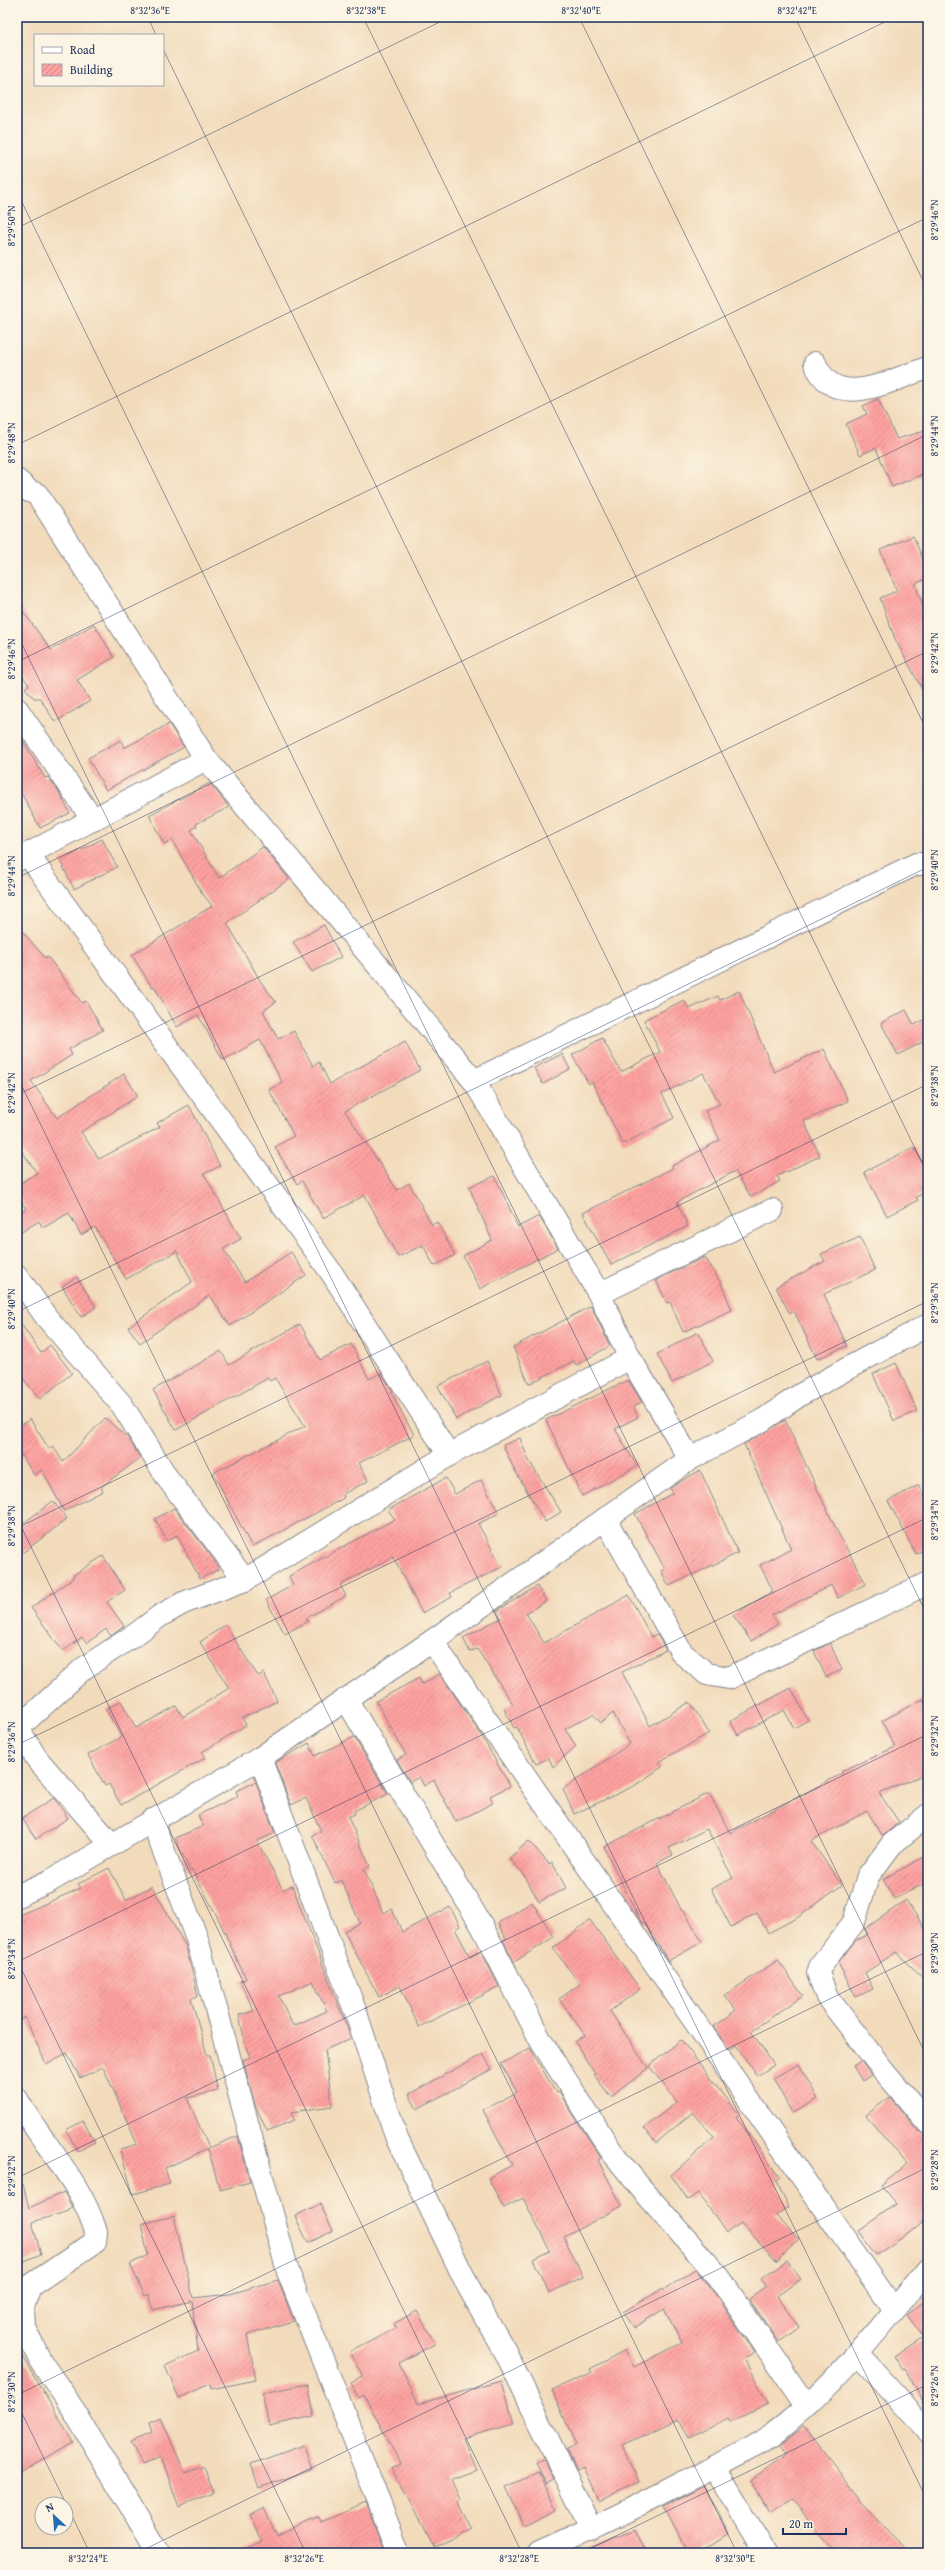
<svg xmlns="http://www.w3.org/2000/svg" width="945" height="2570" font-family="'Gentium Book Plus',serif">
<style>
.building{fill:url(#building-hatch);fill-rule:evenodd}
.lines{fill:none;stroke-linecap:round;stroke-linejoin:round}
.street-casing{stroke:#86858c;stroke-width:24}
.street{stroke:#fff;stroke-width:22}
.ticks{fill:none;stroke:#1b2f5e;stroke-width:1;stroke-opacity:0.45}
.neatline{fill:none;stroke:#1b2f5e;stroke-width:1.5}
.ticks-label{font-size:10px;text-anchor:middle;fill:#1b2f5e}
</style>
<defs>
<pattern id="building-hatch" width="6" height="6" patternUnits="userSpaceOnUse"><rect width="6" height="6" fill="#fea2a1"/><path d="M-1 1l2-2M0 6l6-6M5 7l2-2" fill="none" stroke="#cd8486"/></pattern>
</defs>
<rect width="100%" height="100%" fill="#fcf5e5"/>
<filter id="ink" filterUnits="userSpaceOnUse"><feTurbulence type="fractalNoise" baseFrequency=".025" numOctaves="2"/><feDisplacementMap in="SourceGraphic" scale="8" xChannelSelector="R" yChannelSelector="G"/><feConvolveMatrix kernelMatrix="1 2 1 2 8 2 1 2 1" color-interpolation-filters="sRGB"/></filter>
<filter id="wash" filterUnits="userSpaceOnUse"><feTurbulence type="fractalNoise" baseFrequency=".012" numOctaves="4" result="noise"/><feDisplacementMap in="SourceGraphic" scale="16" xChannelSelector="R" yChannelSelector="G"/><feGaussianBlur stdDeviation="0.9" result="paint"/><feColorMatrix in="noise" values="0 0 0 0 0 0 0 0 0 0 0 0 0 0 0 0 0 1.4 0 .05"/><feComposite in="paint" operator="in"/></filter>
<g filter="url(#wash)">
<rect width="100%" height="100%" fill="#f2dbbb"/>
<g id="blocks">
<!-- building -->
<g class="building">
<path d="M878,399L897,439L928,430V472L892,487L876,448L860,455L846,424L867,414L863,406Z"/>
<path d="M913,536L928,571V578L915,584L928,620V700L895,639L880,598L897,591L880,550Z"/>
<path d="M17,603L51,650L94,624L114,657L77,680L90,701L55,722L40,698H34L25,688L29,685L17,668Z"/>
<path d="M169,724L184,747L106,790L88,758L121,740L124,748Z"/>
<path d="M17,731L45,778L48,777L58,790L70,813L40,828L17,785Z"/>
<path d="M210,783L229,807L196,824L197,826L191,830L219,878L263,847L289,879L227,923L261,982L276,1002L263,1011L278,1039L294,1031L313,1066L319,1062L330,1084L405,1042L420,1070L345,1111L397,1190L409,1183L432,1225L437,1222L455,1255L434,1266L423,1245L398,1257L365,1195L323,1218L302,1181L297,1184L275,1147L294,1136L269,1090L282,1082L260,1040L223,1060L198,1015L177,1027L154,986L152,987L132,955L212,906L202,893L172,840L164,844L149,815Z"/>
<path d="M102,839L117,867L74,889L60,861Z"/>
<path d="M17,925L45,958L48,957L82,1003L86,1001L103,1030L69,1049L72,1055L31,1081L57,1118L124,1074L138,1096L81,1132L99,1159L160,1127L157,1123L189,1105L220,1166L204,1174L241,1239L223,1249L245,1282L291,1252L306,1275L230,1326L210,1295L140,1343L128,1327L192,1282L177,1251L126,1279L95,1227L81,1235L69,1213L43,1228L39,1221L17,1235V1215L26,1209L17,1194V1185L37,1173L17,1144Z"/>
<path d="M324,925L341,957L312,972L293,942Z"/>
<path d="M739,991L774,1072L824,1049L848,1101L804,1121L820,1156L777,1176L780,1181L751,1197L735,1171L677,1202L688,1226L611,1265L583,1213L673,1168L672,1166L720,1140L705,1111L720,1104L703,1073L662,1094L674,1118L623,1144L592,1082L589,1084L572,1055L602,1038L621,1072L660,1052L644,1020L684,1000L689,1009L718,996L720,1000Z"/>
<path d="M906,1010L914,1025L928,1018V1039L898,1055L881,1023Z"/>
<path d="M562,1054L570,1069L543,1084L534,1068Z"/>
<path d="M914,1147L928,1174V1191L916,1197L918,1200L887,1216L864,1172Z"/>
<path d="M495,1176L518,1227L539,1216L558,1248L480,1289L463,1256L492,1240L469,1187Z"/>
<path d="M860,1237L875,1270L824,1294L847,1346L817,1359L794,1311L790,1314L776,1287L825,1261L821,1254Z"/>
<path d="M705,1257L721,1283L732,1310L683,1332L670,1302L667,1303L656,1280Z"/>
<path d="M77,1277L96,1307L81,1317L62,1286Z"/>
<path d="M591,1306L610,1346L576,1365L574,1361L529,1384L513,1347Z"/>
<path d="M17,1318L41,1353L50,1345L72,1373L40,1399L17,1371Z"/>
<path d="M300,1324L320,1360L351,1344L369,1379L381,1373L393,1391L391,1392L414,1435L359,1463L368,1481L343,1494L344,1498L252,1547L213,1473L305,1426L275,1378L270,1381L268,1378L176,1430L153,1390L221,1351L229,1365Z"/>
<path d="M698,1332L713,1361L672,1383L657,1354Z"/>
<path d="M487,1361L502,1395L456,1419L438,1386Z"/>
<path d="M896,1363L917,1411L894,1421L873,1374Z"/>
<path d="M628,1380L642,1402L633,1407L638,1417L615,1429L637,1466L582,1496L546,1420Z"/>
<path d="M105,1418L129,1439L140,1458L101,1487L103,1491L64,1511L42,1470L34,1475L17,1448V1428L30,1419L49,1449L53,1446L63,1462Z"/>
<path d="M785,1420L836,1529L866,1584L838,1598L831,1585L772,1615L778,1624L751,1641L733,1615L773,1591L760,1565L791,1549L744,1444Z"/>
<path d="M520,1438L528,1459L561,1512L545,1522L514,1469L503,1445Z"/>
<path d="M700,1470L738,1553L669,1586L661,1571L665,1569L635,1514L673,1493L670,1488Z"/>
<path d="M446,1478L455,1494L481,1480L499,1513L478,1524L502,1567L450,1593L452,1597L422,1613L393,1557L340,1585L346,1596L306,1618L308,1621L285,1634L266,1600L293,1585L289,1576L395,1519L388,1510Z"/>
<path d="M919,1485L928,1502V1548L916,1554L888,1501Z"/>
<path d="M53,1501L67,1519L17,1557V1528Z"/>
<path d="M174,1508L214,1560L219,1569L200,1579L177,1535L167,1541L155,1519Z"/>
<path d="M103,1556L125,1590L107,1602L124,1626L111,1636L106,1629L87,1643L82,1637L63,1651L31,1608L73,1578L72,1576Z"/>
<path d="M537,1586L546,1601L526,1613L544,1643L629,1595L651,1637L657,1634L666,1650L622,1672L650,1726L690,1702L709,1733L659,1762L662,1767L634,1786L574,1814L563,1789L630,1744L613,1713L601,1723L593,1714L565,1729L576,1746L553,1767L549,1758L536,1764L517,1727L514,1728L504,1709L513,1704L477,1649L470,1652L463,1638L501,1618L497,1611Z"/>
<path d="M225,1625L258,1676L264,1673L277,1701L242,1718L246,1725L202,1752L205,1758L121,1805L109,1784L105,1786L88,1755L121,1737L106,1709L121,1701L136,1728L176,1706L183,1717L229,1688L200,1642Z"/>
<path d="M830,1643L842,1670L826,1677L814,1651Z"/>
<path d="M440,1674L480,1733L510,1786L490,1796L493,1803L456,1822L434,1780L424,1786L419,1777L410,1782L397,1760L406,1755L376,1701L419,1678L422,1684Z"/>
<path d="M791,1688L808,1720L794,1728L784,1710L738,1735L730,1721Z"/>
<path d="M923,1699L928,1709V1773L879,1793L899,1822L883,1836L867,1811L811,1841L842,1885L797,1918L768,1933L757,1913L731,1927L711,1889L733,1878L707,1829L669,1848L673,1855L657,1863L682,1911L684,1910L702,1942L668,1961L645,1923L641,1922L604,1847L709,1793L730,1833L843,1773L842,1771L895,1747L882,1721Z"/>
<path d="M354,1737L388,1794L354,1811L355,1814L348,1817L370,1866L364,1869L383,1913L392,1909L402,1932L450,1907L460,1926L455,1929L470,1957L481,1951L499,1987L419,2027L400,1986L379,1997L344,1931L360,1923L341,1880L335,1883L312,1835L321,1831L306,1798L291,1805L275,1763L309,1743L315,1756Z"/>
<path d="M256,1782L275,1833L257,1841L283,1890L292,1885L351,2038L325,2050L332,2106L291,2112L294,2120L267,2131L255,2105L243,2060L250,2057L246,2047L239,2015L254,2011L240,1981L246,1979L218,1918L192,1870L190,1871L175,1838L203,1826L198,1815L238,1796L236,1791ZM313,1981L327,2011L293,2026L279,1996Z"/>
<path d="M54,1798L68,1818L36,1839L22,1818Z"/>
<path d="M529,1841L549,1864L552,1862L566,1888L539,1902L523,1873L509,1858Z"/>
<path d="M928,1855V1882L894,1899L883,1879Z"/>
<path d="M109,1868L126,1900L152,1886L186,1947L198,1996L191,1998L207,2055H210L218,2091L187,2098L209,2148L238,2136L250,2182L220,2190L208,2149L165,2168L170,2184L133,2194L120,2149L137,2144L103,2067L80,2078L67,2053L46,2064L25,2017L17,2022V1916L81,1888L78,1884Z"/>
<path d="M906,1900L928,1933V1982L896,1952L865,1973L873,1989L856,1997L838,1963L855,1941L868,1934L865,1929Z"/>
<path d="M532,1902L554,1937L514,1962L503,1940L506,1938L498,1923Z"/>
<path d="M590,1920L640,1989L610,2011L648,2068L611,2097L594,2075L595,2074L575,2042L585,2035L559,1999L580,1984L553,1948Z"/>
<path d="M778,1960L803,1996L751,2031L774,2065L757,2076L736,2045L730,2050L713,2027L736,2010L725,1995Z"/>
<path d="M681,2040L739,2114L736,2117L780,2178L776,2181L789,2207L775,2215L799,2239L777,2261L741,2223L726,2233L699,2193L688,2200L671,2175L714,2137L693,2112L656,2143L644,2128L677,2102L649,2066Z"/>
<path d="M530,2048L556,2093L559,2092L601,2158L598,2160L622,2206L564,2237L583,2277L549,2293L533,2259L550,2251L523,2198L504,2208L488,2178L512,2165L483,2110L517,2092L501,2064Z"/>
<path d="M483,2054L492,2069L417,2109L409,2094Z"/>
<path d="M861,2061L871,2075L862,2081L853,2066Z"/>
<path d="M799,2064L818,2099L792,2113L773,2078Z"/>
<path d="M890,2097L918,2131L928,2135V2217L909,2233L876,2255L858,2231L896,2204L881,2186L907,2164L866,2115Z"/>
<path d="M83,2121L95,2142L78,2151L66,2130Z"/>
<path d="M23,2184L29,2208L64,2192L72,2207L68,2209L69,2211L32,2222L41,2254L17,2264V2185Z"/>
<path d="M320,2204L333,2231L308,2243L295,2216Z"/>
<path d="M174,2216L193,2298L230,2294L278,2280L294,2321L247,2335L256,2380L211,2389L210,2384L179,2398L165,2366L198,2351L192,2301L153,2310L149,2294L145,2296L130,2264L148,2255L141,2224Z"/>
<path d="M787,2261L801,2279L777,2296L800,2327L794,2333L778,2342L749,2298L766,2286L761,2279Z"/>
<path d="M695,2269L709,2285L755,2353L744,2359L768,2404L730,2422L728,2418L689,2438L679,2419L623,2445L639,2482L598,2500L583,2467L577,2470L567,2449L576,2445L552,2390L592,2372L590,2369L625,2350L634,2367L682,2343L664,2309L633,2328L623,2312L662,2289L663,2291Z"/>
<path d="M928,2299V2410L905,2369L903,2370L894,2356L924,2338L907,2315Z"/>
<path d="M417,2311L435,2344L399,2363L418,2404L502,2381L514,2424L463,2438L476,2470L452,2479L461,2500L458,2501L471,2530L433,2547L422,2523L390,2468L400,2463L364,2395L359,2398L351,2383L363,2376L350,2352L396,2328L393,2324Z"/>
<path d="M17,2348L73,2442L17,2475Z"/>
<path d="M308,2384L314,2416L269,2426L262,2393Z"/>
<path d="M161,2418L185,2473L204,2466L214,2494L179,2507L161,2457L142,2465L131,2441L152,2432L149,2423Z"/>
<path d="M804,2427L860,2499L859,2501L909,2553H835L792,2499L770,2512L751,2481L787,2454L780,2445Z"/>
<path d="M304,2445L312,2469L259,2488L251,2464Z"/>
<path d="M544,2459L554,2480L546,2484L536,2462Z"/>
<path d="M539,2472L556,2510L524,2526L506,2487Z"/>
<path d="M704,2486L729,2533L692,2553H687L663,2507Z"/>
<path d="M366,2503L386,2553H239L262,2542L249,2516L264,2508L277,2536L319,2517L321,2522Z"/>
<path d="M635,2529L646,2553H580Z"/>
</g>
</g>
</g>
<g filter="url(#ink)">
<use href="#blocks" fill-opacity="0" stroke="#86858c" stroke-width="1"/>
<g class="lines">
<defs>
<g id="street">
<path d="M815,363C836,414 892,378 928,368"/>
<path d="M17,480L29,491L37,494L206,759L474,1081L599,1294L630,1358L690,1459"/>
<path d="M17,709L93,820"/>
<path d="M29,856L331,1272L449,1455"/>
<path d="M17,860L206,759"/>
<path d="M474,1081L916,864H928"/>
<path d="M17,1276L47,1318L122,1405L168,1479L245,1580"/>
<path d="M599,1294L772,1210"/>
<path d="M605,1519L682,1653L707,1674L729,1678L928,1583"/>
<path d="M432,1641L894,2310"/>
<path d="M346,1699L482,1926L541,2041L612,2152L640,2187L719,2277L806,2406"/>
<path d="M17,1727L37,1759L111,1844"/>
<path d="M18,1728L84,1668L136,1634L160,1616L183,1603L245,1580L449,1455L630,1358"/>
<path d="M260,1758L432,1641L690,1459L763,1420L800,1395L850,1367L928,1325"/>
<path d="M928,1815L892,1844L868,1876L854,1922L820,1967L818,1973L827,1997L884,2071L928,2123"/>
<path d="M152,1820L197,1939L288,2272L399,2553"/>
<path d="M17,1896L50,1881L260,1758L356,2013L397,2139L468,2286L506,2353L592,2530"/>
<path d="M17,2099C42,2144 81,2181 96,2232L95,2242L30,2286L22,2310L23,2325L41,2362L66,2398L159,2553"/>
<path d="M858,2354L928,2431"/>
<path d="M714,2467L766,2553"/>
<path d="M538,2553C589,2531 638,2506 688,2480C721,2464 756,2448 785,2425C840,2380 883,2323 928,2269"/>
</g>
</defs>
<!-- street casing -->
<use href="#street" class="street-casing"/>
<!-- street -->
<use href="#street" class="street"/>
</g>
</g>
<!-- ticks -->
<path class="ticks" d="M148,17L156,35M363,17L928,1175M579,17L928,733M795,17L928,291M163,49L928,1617M17,192L928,2059M17,228L450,17M17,445L895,17M17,634L928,2502M17,662L928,217M17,878L928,434M17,1076L737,2553M17,1095L928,651M17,1312L928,867M17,1518L522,2553M17,1528L928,1084M17,1745L928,1301M17,1960L306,2553M17,1962L928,1517M17,2178L928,1734M17,2395L928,1951M17,2403L90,2553M137,2553L928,2167M581,2553L928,2384"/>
<!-- margin -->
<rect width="945" height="2570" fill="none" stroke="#fcf5e5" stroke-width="44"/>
<!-- legend -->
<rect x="34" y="34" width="130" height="52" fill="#fcf5e5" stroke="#a2a6af"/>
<rect x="42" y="47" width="20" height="6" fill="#ffffff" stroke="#a2a6af"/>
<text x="70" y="54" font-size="12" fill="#1b2f5e">Road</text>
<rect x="42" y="64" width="20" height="12" fill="url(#building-hatch)" stroke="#a2a6af"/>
<text x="70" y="74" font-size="12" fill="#1b2f5e">Building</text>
<!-- north arrow -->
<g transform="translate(54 2516) rotate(334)"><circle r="19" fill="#fcf5e5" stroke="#a2a6af"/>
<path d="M0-3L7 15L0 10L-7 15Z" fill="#1f6fb2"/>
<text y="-6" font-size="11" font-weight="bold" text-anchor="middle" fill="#1b2f5e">N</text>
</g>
<!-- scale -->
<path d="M783 2528v6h63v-6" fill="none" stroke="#1b2f5e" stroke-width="2"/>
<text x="789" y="2528" font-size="12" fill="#1b2f5e" stroke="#fcf5e5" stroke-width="3" paint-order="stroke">20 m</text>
<rect x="22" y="22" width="901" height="2526" class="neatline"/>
<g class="ticks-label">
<text x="150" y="14">8°32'36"E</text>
<text x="366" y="14">8°32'38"E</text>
<text x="581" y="14">8°32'40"E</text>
<text x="797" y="14">8°32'42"E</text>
<text transform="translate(934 220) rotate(-90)" y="4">8°29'46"N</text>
<text transform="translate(11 226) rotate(-90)" y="4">8°29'50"N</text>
<text transform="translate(934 436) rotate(-90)" y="4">8°29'44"N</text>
<text transform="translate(11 443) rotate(-90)" y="4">8°29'48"N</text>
<text transform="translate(934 653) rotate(-90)" y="4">8°29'42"N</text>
<text transform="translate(11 659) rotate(-90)" y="4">8°29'46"N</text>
<text transform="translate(934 870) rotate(-90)" y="4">8°29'40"N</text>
<text transform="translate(11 876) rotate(-90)" y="4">8°29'44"N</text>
<text transform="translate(934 1086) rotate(-90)" y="4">8°29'38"N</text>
<text transform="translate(11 1093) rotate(-90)" y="4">8°29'42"N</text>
<text transform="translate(934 1303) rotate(-90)" y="4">8°29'36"N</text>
<text transform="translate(11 1309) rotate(-90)" y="4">8°29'40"N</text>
<text transform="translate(934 1520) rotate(-90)" y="4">8°29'34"N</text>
<text transform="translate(11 1526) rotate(-90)" y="4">8°29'38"N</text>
<text transform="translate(934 1736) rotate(-90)" y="4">8°29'32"N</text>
<text transform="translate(11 1742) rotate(-90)" y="4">8°29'36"N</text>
<text transform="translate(934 1953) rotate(-90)" y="4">8°29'30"N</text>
<text transform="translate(11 1959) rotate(-90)" y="4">8°29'34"N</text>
<text transform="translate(934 2170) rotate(-90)" y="4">8°29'28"N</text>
<text transform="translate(11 2176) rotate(-90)" y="4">8°29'32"N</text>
<text transform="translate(934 2386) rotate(-90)" y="4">8°29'26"N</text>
<text transform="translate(11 2392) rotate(-90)" y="4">8°29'30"N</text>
<text x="88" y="2562">8°32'24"E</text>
<text x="304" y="2562">8°32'26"E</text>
<text x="519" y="2562">8°32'28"E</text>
<text x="735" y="2562">8°32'30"E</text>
</g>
</svg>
